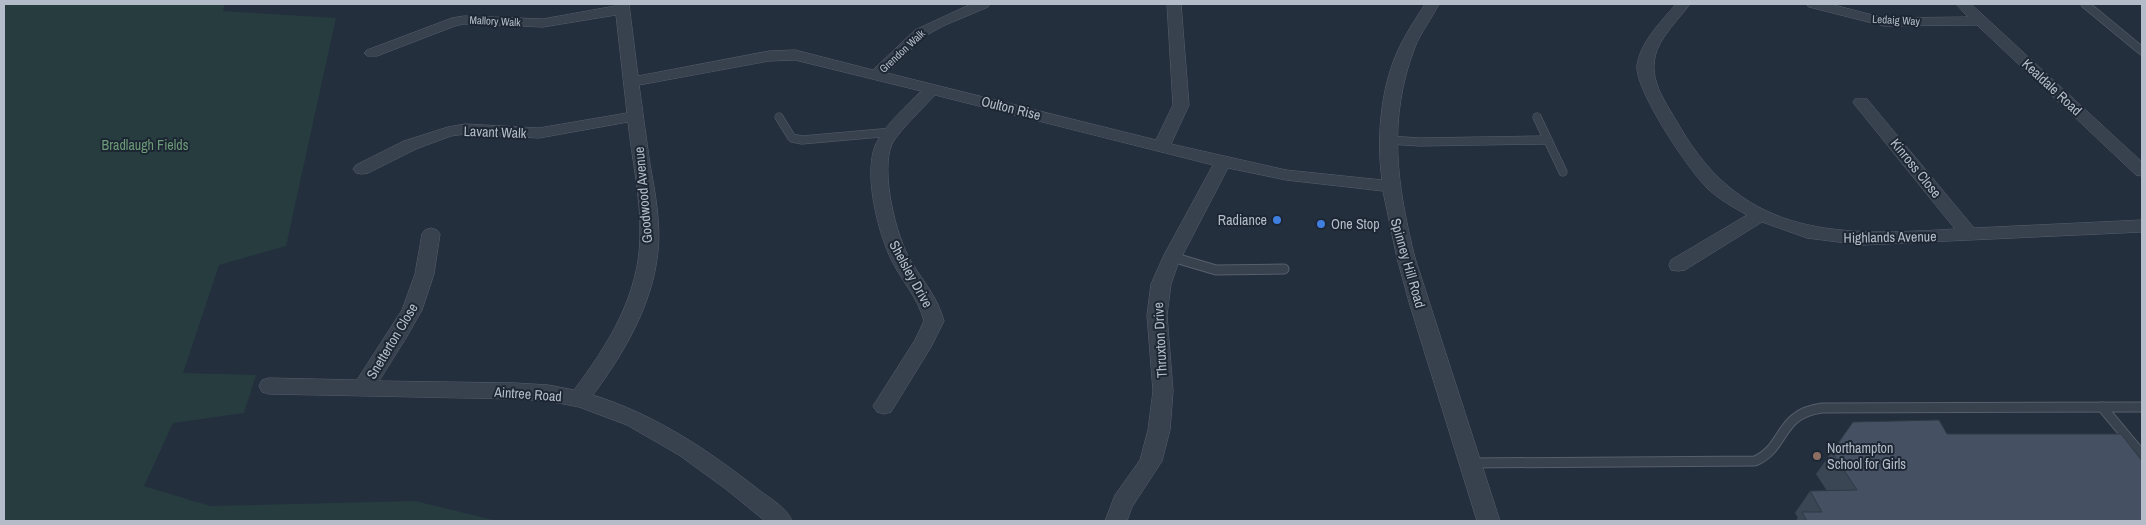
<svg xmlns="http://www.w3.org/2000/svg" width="2146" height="525" font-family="'Archivo Narrow',sans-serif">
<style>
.green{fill:#263c3f}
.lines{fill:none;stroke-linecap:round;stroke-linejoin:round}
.service-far1-casing{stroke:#565f6c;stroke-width:9}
.service-casing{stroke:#565f6c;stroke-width:11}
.minor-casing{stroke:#565f6c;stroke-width:1}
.service-far1{stroke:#38414e;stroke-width:8}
.service{stroke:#38414e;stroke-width:9}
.minor{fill:#38414e;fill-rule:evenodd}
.wall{fill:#3b4654}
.building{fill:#455162;stroke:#303945}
.shop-dot{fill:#3f7fe0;stroke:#1d2633;stroke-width:2}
.education-dot{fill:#8d6e63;stroke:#1d2633;stroke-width:2}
.labels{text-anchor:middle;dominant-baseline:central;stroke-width:4;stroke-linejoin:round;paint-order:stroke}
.far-street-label{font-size:11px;fill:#b4bcc9;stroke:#1d2633}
.street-label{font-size:14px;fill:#b4bcc9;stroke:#1d2633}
.park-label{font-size:14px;fill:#6b9a76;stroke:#1d2633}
.poi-label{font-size:14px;fill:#b4bcc9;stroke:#1d2633;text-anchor:start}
</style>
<rect width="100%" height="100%" fill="#242f3e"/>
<!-- green -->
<path class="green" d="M4,4H225L223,11L336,18L286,246L219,265L183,373L256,375L244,413L173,423L144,486L210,506L415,501L498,521H4Z"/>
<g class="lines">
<defs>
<g id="service-far1">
<path d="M2085,4L2142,51"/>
<path d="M779,117L792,138L802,140L892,132"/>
<path d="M1537,117L1563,172"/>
<path d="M1388,140L1420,142L1548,140"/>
</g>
<g id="service">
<path d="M1172,257L1216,270L1284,269"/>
<path d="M2102,407L2142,455"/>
<path d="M1471,463L1755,461C1787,447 1777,414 1822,408L2142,407"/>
</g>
<g id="minor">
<path d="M615,4H629L638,76L769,51L795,50L873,70L915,30L971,4H990L988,7L943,26L925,36L887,73L1156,140L1173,105L1167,4H1181L1189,105L1171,144L1286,170L1382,180C1376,136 1381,83 1401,44C1408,30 1417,17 1425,4H1439C1432,18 1421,32 1415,47C1387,120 1397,185 1415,258L1500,521H1477L1409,302L1397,258L1383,191L1286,180L1228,168L1178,264L1171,284L1167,315L1173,391L1170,430L1162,461L1132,507L1127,521H1105L1115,495L1140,460L1148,430L1153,391L1147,315L1151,284L1164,255L1213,165L935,95C925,106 898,132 892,144C880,171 896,237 911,261C924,283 937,296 944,321L931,347L891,412L884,414L877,412L873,406L915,340L924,321C917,296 903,283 892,261C878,234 861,167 878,140C887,123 907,106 921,91L795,60L769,61L639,85C643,112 646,138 650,164C655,193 661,222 658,251C653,304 624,353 593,395C656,415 708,450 759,490C771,499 787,508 792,521H765L727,490L679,455L627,425L579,407L548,401L515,399L269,394L262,392L259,386L262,380L269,378L357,380L402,310L415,274L422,234L425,230L431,228L437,230L440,234L434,274L422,310L406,338L379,381L515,383L548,385L574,390C608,345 640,294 640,235C641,198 632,160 628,122L539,138L465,134L451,136L416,149L368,173L362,174L356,173L353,169L356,165L404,141L448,127L465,124L539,128L627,113L616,15L543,27L464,24L455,26L377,56H367L364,53L367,50L452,18L464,16L543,19L615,6Z"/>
<path d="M1676,4H1690C1682,15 1672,25 1664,37C1641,71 1662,96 1680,127C1745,239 1840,236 1955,229L1855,105L1853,102L1855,99H1867L1974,228L2142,220V232L1862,245L1807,238L1762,222L1685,270L1678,271L1671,270L1669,265L1671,260L1747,215C1733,207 1718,199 1706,187C1688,169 1634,89 1637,65C1641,41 1661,22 1676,4Z"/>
<path d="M1807,4H1830L1884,18L1968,17L1956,4H1971L2142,162V176L2136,175L1977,25L1884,26L1809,7Z"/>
</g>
</defs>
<!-- service-far1 casing -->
<use href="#service-far1" class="service-far1-casing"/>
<!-- service casing -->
<use href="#service" class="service-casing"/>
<!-- minor casing -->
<use href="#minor" class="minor-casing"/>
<!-- service-far1 -->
<use href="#service-far1" class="service-far1"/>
<!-- service -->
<use href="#service" class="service"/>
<!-- minor -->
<use href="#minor" class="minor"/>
</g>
<!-- wall -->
<path class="wall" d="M1853,422L1947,434L2142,521H1795L1798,518L1795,513L1810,491H1827L1816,474Z"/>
<!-- building -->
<path class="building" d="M1939,420L1947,434H2121L2142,461V521H1807L1802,512H1822L1810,491L1857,490L1832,452L1853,422Z"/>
<!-- markers -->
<g class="shop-dot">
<circle cx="1277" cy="220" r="5"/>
<circle cx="1321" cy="224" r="5"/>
</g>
<circle class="education-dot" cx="1817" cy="456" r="5"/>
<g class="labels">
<!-- far-street labels -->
<g class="far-street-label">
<text transform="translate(1896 20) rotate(3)">Ledaig Way</text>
<text transform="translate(495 21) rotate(3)">Mallory Walk</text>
<text transform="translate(902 51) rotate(-43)">Grendon Walk</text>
</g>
<!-- street labels -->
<g class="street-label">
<text transform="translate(2052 87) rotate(43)">Kealdale Road</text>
<text transform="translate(1011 108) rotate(14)">Oulton Rise</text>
<text transform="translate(495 132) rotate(2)">Lavant Walk</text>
<text transform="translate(1916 168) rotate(51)">Kinross Close</text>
<text transform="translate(643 195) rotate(-95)">Goodwood Avenue</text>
<text transform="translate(1890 237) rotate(-1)">Highlands Avenue</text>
<text transform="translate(1408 263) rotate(74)">Spinney Hill Road</text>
<text transform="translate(911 274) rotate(61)">Shelsley Drive</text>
<text transform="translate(1160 340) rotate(-93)">Thruxton Drive</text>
<text transform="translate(392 341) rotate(-59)">Snetterton Close</text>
<text transform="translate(528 394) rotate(4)">Aintree Road</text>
</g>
<!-- park labels -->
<g class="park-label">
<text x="145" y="145">Bradlaugh Fields</text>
</g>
<!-- poi labels -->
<g class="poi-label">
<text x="1267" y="220" text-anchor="end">Radiance</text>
<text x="1331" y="224">One Stop</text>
<text x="1827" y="448">Northampton<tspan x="1827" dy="16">School for Girls</tspan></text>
</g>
</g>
<!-- border -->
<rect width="2146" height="525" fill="none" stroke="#b4bcc9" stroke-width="10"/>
</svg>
